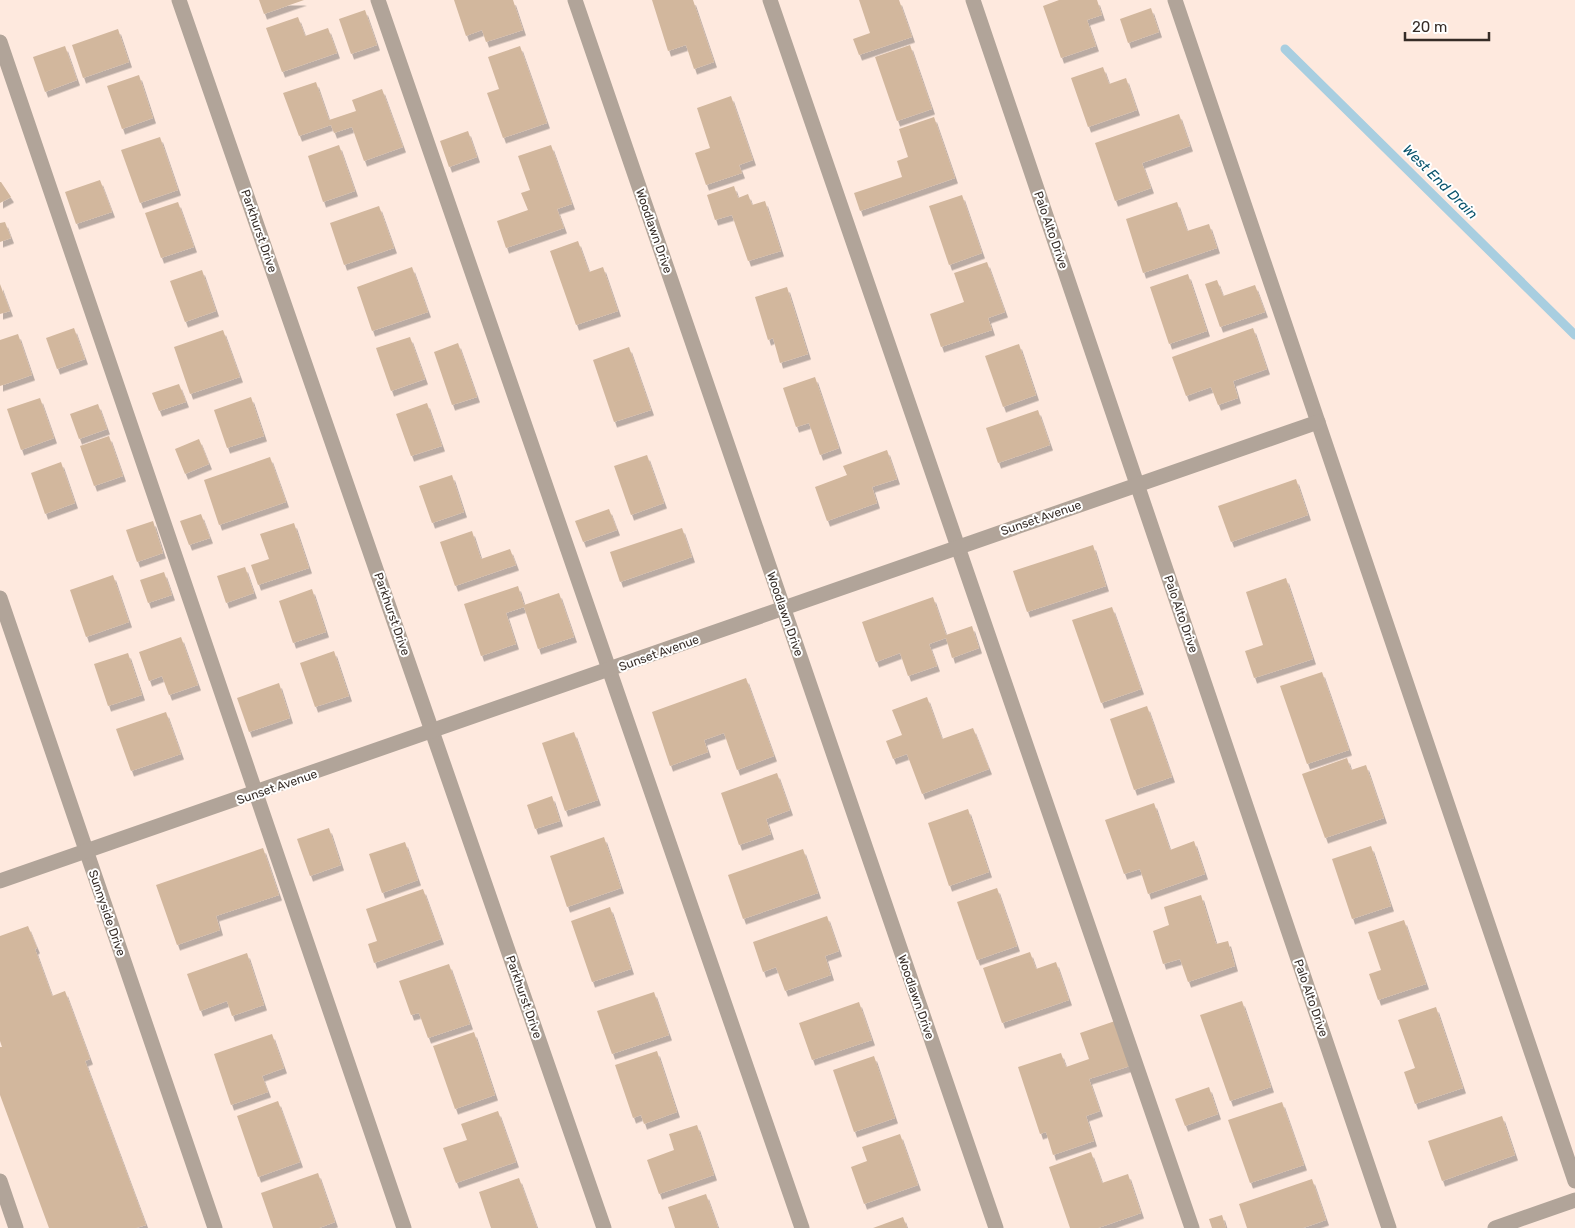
<svg xmlns="http://www.w3.org/2000/svg" width="1575" height="1228" font-family="Rubik,sans-serif">
<style>
.lines{fill:none;stroke-linecap:round;stroke-linejoin:round}
.stream{stroke:#a8cee0;stroke-width:9}
.building{fill:#d2b79d;filter:url(#shadow)}
.minor{stroke:#b1a499;stroke-width:15}
.labels{text-anchor:middle;dominant-baseline:central;stroke-width:4;stroke-linejoin:round;paint-order:stroke}
.street-label{font-size:12px;fill:#362c27;stroke:#fff}
.water-label{font-size:14px;font-style:italic;fill:#08536c;stroke:#fff}
</style>
<defs>
<filter id="shadow"><feDropShadow dx="3" dy="5.5" stdDeviation="0" flood-color="#0004"/></filter>
</defs>
<rect width="100%" height="100%" fill="#fee9de"/>
<g class="lines">
<!-- stream -->
<path class="stream" d="M1285,49L1575,335"/>
</g>
<!-- building -->
<g class="building">
<path d="M259,0H304L264,14Z"/>
<path d="M454,0H513L523,30L486,42L482,30L466,36Z"/>
<path d="M652,0H693L714,62L694,69L686,45L668,51Z"/>
<path d="M859,0H899L912,37L859,55L853,39L870,33Z"/>
<path d="M1059,0H1097L1102,15L1087,20L1096,46L1061,58L1043,6Z"/>
<path d="M1151,8L1159,32L1128,43L1120,19Z"/>
<path d="M365,10L377,45L351,54L339,19Z"/>
<path d="M298,17L305,36L328,28L337,53L282,72L266,28Z"/>
<path d="M118,29L129,62L83,78L72,45Z"/>
<path d="M910,45L932,109L897,121L875,57Z"/>
<path d="M65,46L77,80L45,92L33,57Z"/>
<path d="M520,46L547,123L503,138L487,93L499,89L488,57Z"/>
<path d="M1103,67L1109,84L1126,78L1137,110L1088,127L1071,78Z"/>
<path d="M139,75L153,118L122,129L107,86Z"/>
<path d="M316,82L329,120L356,111L352,100L382,89L403,147L364,161L352,127L334,133L331,125L299,136L283,93Z"/>
<path d="M731,96L753,160L739,165L742,173L706,185L695,153L710,148L697,108Z"/>
<path d="M1179,114L1190,146L1142,163L1151,188L1115,201L1095,143Z"/>
<path d="M934,117L955,178L860,211L854,193L902,177L897,161L908,157L899,129Z"/>
<path d="M468,131L477,157L449,167L440,141Z"/>
<path d="M160,137L178,190L140,203L121,150Z"/>
<path d="M339,145L355,191L323,202L308,156Z"/>
<path d="M551,145L572,204L557,209L564,228L506,248L497,221L528,210L521,193L530,190L518,156Z"/>
<path d="M100,180L112,212L76,224L65,192Z"/>
<path d="M0,182H1L11,197L0,203Z"/>
<path d="M734,186L738,198L748,194L752,205L765,201L781,251L748,261L732,215L715,220L707,195Z"/>
<path d="M962,195L982,253L949,265L929,206Z"/>
<path d="M178,202L194,247L161,258L145,213Z"/>
<path d="M1177,202L1187,231L1209,224L1217,248L1143,273L1126,219Z"/>
<path d="M379,206L394,248L344,265L330,223Z"/>
<path d="M5,222L11,238L0,242V223Z"/>
<path d="M578,241L589,272L603,267L618,311L576,325L550,251Z"/>
<path d="M987,262L1005,312L988,318L992,330L941,347L930,314L964,302L954,273Z"/>
<path d="M412,267L428,312L372,331L357,287Z"/>
<path d="M202,270L216,311L185,322L170,281Z"/>
<path d="M1188,274L1207,331L1169,344L1150,287Z"/>
<path d="M1217,280L1223,296L1255,285L1265,312L1220,327L1205,284Z"/>
<path d="M0,284L10,311L0,314Z"/>
<path d="M787,287L808,354L780,363L773,338L768,340L755,297Z"/>
<path d="M74,328L85,359L57,369L46,338Z"/>
<path d="M1253,328L1267,369L1233,381L1238,398L1218,405L1211,387L1186,396L1172,357Z"/>
<path d="M223,330L240,377L190,394L174,347Z"/>
<path d="M18,334L32,375L0,386V340Z"/>
<path d="M410,337L425,379L391,391L376,348Z"/>
<path d="M458,343L477,397L452,405L434,352Z"/>
<path d="M1019,344L1036,395L1003,407L985,356Z"/>
<path d="M629,347L651,410L614,422L593,360Z"/>
<path d="M815,377L839,448L820,455L809,423L796,427L783,388Z"/>
<path d="M179,384L186,402L159,411L152,393Z"/>
<path d="M251,397L264,436L227,448L214,410Z"/>
<path d="M40,398L54,438L21,450L7,409Z"/>
<path d="M427,403L442,446L411,456L396,414Z"/>
<path d="M98,404L107,429L79,439L70,414Z"/>
<path d="M1038,410L1050,445L998,463L986,428Z"/>
<path d="M109,436L123,476L94,486L80,446Z"/>
<path d="M199,439L209,464L185,474L175,449Z"/>
<path d="M887,450L897,479L872,487L877,503L827,521L815,487L847,475L843,466Z"/>
<path d="M647,455L664,503L631,515L614,466Z"/>
<path d="M270,457L286,502L219,525L204,480Z"/>
<path d="M61,462L75,503L45,514L31,473Z"/>
<path d="M452,475L464,512L432,523L419,486Z"/>
<path d="M1296,479L1308,515L1231,542L1218,506Z"/>
<path d="M609,509L617,530L583,542L575,521Z"/>
<path d="M201,514L210,538L189,545L180,521Z"/>
<path d="M153,521L163,553L137,562L126,530Z"/>
<path d="M294,523L309,568L258,585L251,565L269,559L260,534Z"/>
<path d="M682,528L692,557L620,582L610,552Z"/>
<path d="M472,531L481,559L510,549L516,565L455,586L440,542Z"/>
<path d="M1093,545L1106,586L1027,612L1013,571Z"/>
<path d="M245,567L254,593L226,603L217,576Z"/>
<path d="M164,572L172,595L148,603L140,580Z"/>
<path d="M113,575L129,622L86,637L70,590Z"/>
<path d="M1286,578L1313,659L1254,678L1245,651L1263,645L1246,592Z"/>
<path d="M518,586L524,605L559,593L574,637L538,649L524,607L506,613L516,644L481,656L464,604Z"/>
<path d="M312,589L326,632L293,643L279,601Z"/>
<path d="M933,597L946,635L972,626L979,648L952,658L946,638L929,644L937,666L908,676L900,653L876,662L862,622Z"/>
<path d="M1112,607L1141,689L1101,703L1072,620Z"/>
<path d="M181,637L198,685L169,695L162,676L149,681L139,652Z"/>
<path d="M334,651L349,696L315,707L300,663Z"/>
<path d="M128,653L142,695L108,706L94,664Z"/>
<path d="M1322,672L1349,750L1307,764L1280,686Z"/>
<path d="M746,678L774,756L737,770L724,733L704,740L708,752L670,766L652,712Z"/>
<path d="M279,683L290,718L249,732L237,698Z"/>
<path d="M927,697L942,739L973,728L989,769L922,794L907,754L893,759L886,741L902,735L892,710Z"/>
<path d="M1147,706L1172,777L1134,790L1110,719Z"/>
<path d="M166,712L181,754L131,771L116,729Z"/>
<path d="M574,732L598,800L565,811L542,743Z"/>
<path d="M1347,758L1351,770L1366,765L1384,818L1325,838L1302,774Z"/>
<path d="M777,773L790,810L766,819L771,834L739,845L721,793Z"/>
<path d="M552,796L560,821L535,829L527,805Z"/>
<path d="M1154,803L1170,850L1194,841L1205,874L1148,894L1140,869L1124,874L1105,820Z"/>
<path d="M968,809L989,872L949,886L928,823Z"/>
<path d="M329,828L341,865L310,876L297,839Z"/>
<path d="M604,837L621,888L567,907L550,856Z"/>
<path d="M405,842L418,880L382,893L369,854Z"/>
<path d="M1371,846L1391,906L1352,919L1332,859Z"/>
<path d="M263,848L279,895L216,916L220,930L177,945L156,885Z"/>
<path d="M803,849L818,893L743,919L728,875Z"/>
<path d="M997,888L1017,946L977,960L957,902Z"/>
<path d="M423,889L441,939L374,963L368,944L377,941L366,909Z"/>
<path d="M1201,895L1216,944L1228,941L1235,966L1188,982L1180,959L1163,964L1153,931L1169,925L1164,907Z"/>
<path d="M610,907L631,969L592,982L571,921Z"/>
<path d="M827,916L839,951L825,956L831,975L785,991L776,967L763,972L753,942Z"/>
<path d="M1404,920L1426,984L1378,1000L1369,974L1381,970L1368,932Z"/>
<path d="M28,926L37,948L35,949L52,996L65,991L90,1059L85,1061L146,1225L136,1228H49L0,1095V1047H2L0,1041V936Z"/>
<path d="M1030,952L1036,969L1056,962L1069,1000L1002,1023L983,968Z"/>
<path d="M247,953L264,1005L232,1016L227,1001L200,1011L187,974Z"/>
<path d="M449,964L470,1024L428,1038L419,1013L411,1015L399,981Z"/>
<path d="M654,992L669,1035L612,1054L597,1011Z"/>
<path d="M1242,1001L1271,1087L1230,1101L1200,1015Z"/>
<path d="M859,1002L872,1040L812,1060L799,1023Z"/>
<path d="M1436,1007L1463,1088L1415,1104L1404,1072L1415,1068L1398,1020Z"/>
<path d="M1115,1021L1130,1066L1089,1079L1100,1111L1086,1116L1094,1141L1053,1155L1046,1132L1040,1134L1018,1067L1061,1053L1066,1067L1089,1059L1080,1033Z"/>
<path d="M474,1032L495,1095L455,1109L433,1046Z"/>
<path d="M272,1034L284,1068L262,1076L268,1092L231,1105L214,1054Z"/>
<path d="M657,1051L677,1112L644,1124L641,1115L633,1118L615,1065Z"/>
<path d="M874,1056L895,1118L854,1132L833,1070Z"/>
<path d="M1209,1087L1218,1114L1185,1126L1175,1099Z"/>
<path d="M278,1101L300,1162L258,1177L237,1116Z"/>
<path d="M1282,1102L1304,1165L1250,1183L1228,1120Z"/>
<path d="M498,1111L516,1162L456,1183L443,1148L467,1140L461,1124Z"/>
<path d="M1502,1116L1515,1155L1442,1181L1428,1141Z"/>
<path d="M697,1125L714,1175L659,1194L647,1160L674,1150L669,1134Z"/>
<path d="M900,1134L918,1185L864,1204L851,1167L867,1161L862,1147Z"/>
<path d="M1091,1152L1102,1183L1128,1174L1141,1213L1098,1228H1070L1049,1167Z"/>
<path d="M318,1173L335,1222L319,1228H273L261,1193Z"/>
<path d="M519,1178L537,1228H491L479,1192Z"/>
<path d="M1312,1179L1326,1220L1303,1228H1247L1239,1204Z"/>
<path d="M706,1194L718,1228H675L668,1207Z"/>
<path d="M1222,1215L1226,1228H1212L1209,1219Z"/>
<path d="M903,1217L907,1228H873Z"/>
</g>
<g class="lines">
<!-- minor -->
<g class="minor">
<path d="M179,0L604,1228"/>
<path d="M378,0L802,1228"/>
<path d="M575,0L996,1228"/>
<path d="M770,0L1192,1228"/>
<path d="M973,0L1389,1228"/>
<path d="M1175,0L1575,1181"/>
<path d="M0,42L404,1228"/>
<path d="M0,598L215,1228"/>
<path d="M0,881C440,732 878,575 1318,422"/>
<path d="M0,1181L16,1228"/>
<path d="M1495,1228L1575,1200"/>
</g>
</g>
<g class="labels">
<!-- street labels -->
<g class="street-label">
<text transform="translate(1051 230) rotate(71)">Palo Alto Drive</text>
<text transform="translate(259 231) rotate(71)">Parkhurst Drive</text>
<text transform="translate(654 231) rotate(71)">Woodlawn Drive</text>
<text transform="translate(1041 518) rotate(-19)">Sunset Avenue</text>
<text transform="translate(392 614) rotate(71)">Parkhurst Drive</text>
<text transform="translate(785 614) rotate(71)">Woodlawn Drive</text>
<text transform="translate(1181 614) rotate(71)">Palo Alto Drive</text>
<text transform="translate(659 653) rotate(-20)">Sunset Avenue</text>
<text transform="translate(277 787) rotate(-19)">Sunset Avenue</text>
<text transform="translate(107 913) rotate(71)">Sunnyside Drive</text>
<text transform="translate(524 997) rotate(71)">Parkhurst Drive</text>
<text transform="translate(916 997) rotate(71)">Woodlawn Drive</text>
<text transform="translate(1311 998) rotate(71)">Palo Alto Drive</text>
</g>
<!-- water labels -->
<g class="water-label">
<text transform="translate(1440 182) rotate(45)">West End Drain</text>
</g>
</g>
<!-- scale -->
<path d="M1405 32v8h84v-8" fill="none" stroke="#362c27" stroke-width="2.5"/>
<text x="1412" y="32" font-size="15" fill="#362c27" stroke="#ffffff" stroke-width="4" paint-order="stroke">20 m</text>
</svg>
